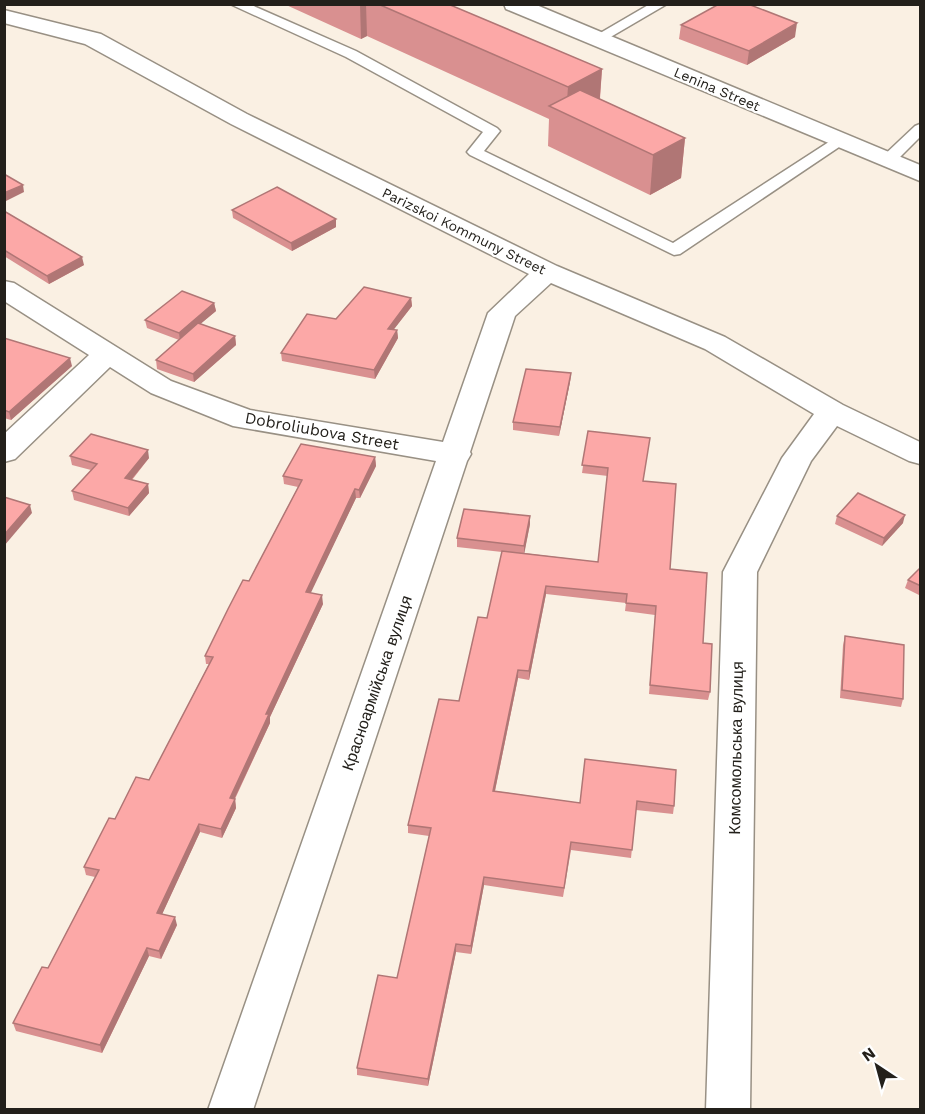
<svg xmlns="http://www.w3.org/2000/svg" width="925" height="1114" font-family="'Work Sans',sans-serif">
<style>
.lines{fill:none;stroke-linecap:round;stroke-linejoin:round}
.service-casing{stroke:#989084;stroke-width:3}
.minor-casing{stroke:#989084;stroke-width:3}
.secondary-casing{stroke:#989084;stroke-width:3}
.service{fill:#fff;fill-rule:evenodd}
.minor{fill:#fff;fill-rule:evenodd}
.secondary{fill:#fff;fill-rule:evenodd}
.wall{fill:#d99090}
.shaded-wall{fill:#b07675}
.building{fill:#fca8a7;stroke:#b07675;stroke-width:1.5}
.labels{text-anchor:middle;dominant-baseline:central;stroke-width:4.5;stroke-linejoin:round;paint-order:stroke}
.far-street-label{font-size:14px;fill:#23201b;stroke:#fff}
.street-label{font-size:16px;fill:#23201b;stroke:#fff}
</style>
<rect width="100%" height="100%" fill="#faf0e3"/>
<g class="lines">
<defs>
<g id="service">
<path d="M230,4H249L356,51L497,128L500,131L484,151L673,243L835,138H845L848,141L680,254L674,255L470,155L467,152L483,132L346,57Z"/>
<path d="M650,4H667L602,42L597,43L590,39Z"/>
<path d="M920,124V137L893,164H881L879,161L881,158L915,126Z"/>
</g>
<path id="minor" d="M4,10L101,34L247,114L557,266L725,337L843,405L920,442V464L909,461L837,426L811,461L757,572L750,1110H706L723,572L782,458L814,414L705,349L551,283L515,316L470,452L471,454L467,461L253,1110H208L436,461L233,426L151,393L110,367L15,459L4,462V434L89,355L4,301V281L14,283L171,381L250,410L443,442L488,313L529,274L231,124L85,44L4,23Z"/>
<path id="secondary" d="M504,4H534L920,165V181L506,9Z"/>
</defs>
<!-- service casing -->
<use href="#service" class="service-casing"/>
<!-- minor casing -->
<use href="#minor" class="minor-casing"/>
<!-- secondary casing -->
<use href="#secondary" class="secondary-casing"/>
<!-- service -->
<use href="#service" class="service"/>
<!-- minor -->
<use href="#minor" class="minor"/>
<!-- secondary -->
<use href="#secondary" class="secondary"/>
</g>
<!-- wall -->
<g class="wall">
<path d="M284,4H448L602,69L600,99L685,138L681,178L650,195L548,146L549,119L367,36L361,39Z"/>
<path d="M681,25L795,37L747,65L679,39Z"/>
<path d="M232,210L336,219V227L292,251L233,218Z"/>
<path d="M4,211L84,265L49,284L4,256Z"/>
<path d="M411,298L412,306L393,330H397L398,338L375,379L282,361L281,353L336,319Z"/>
<path d="M214,303L216,311L200,324L235,336L236,345L194,382L157,369L156,360L179,340L147,328L145,320Z"/>
<path d="M4,338L72,366L11,420L4,418Z"/>
<path d="M571,373L570,382L559,436L513,430V422Z"/>
<path d="M588,431L644,481L670,569L703,643L710,692L708,700L649,694L655,615L625,611L626,603L546,594L529,680L518,678L495,791L580,803L585,759L674,806L673,814L636,810L631,858L571,850L563,897L484,885L471,954L456,952L428,1086L357,1075V1068L397,978L429,836L408,833V825L459,701L487,618L502,552L457,547V538L530,524L524,553L598,562L608,476L582,473Z"/>
<path d="M70,456L149,458L132,480L148,484L149,493L129,516L74,500L72,491L91,470L72,465Z"/>
<path d="M375,457L376,466L360,498H356L310,593L323,604L270,717V723L235,799L236,808L222,838L200,832L162,914L177,925L161,959L149,956L102,1053L16,1031L13,1023L48,968L95,877L86,875L84,867L115,819L149,780L209,664H206L205,656L249,581L298,487L284,484L283,476Z"/>
<path d="M837,516L903,523L882,546L835,524Z"/>
<path d="M921,567V596L905,588L908,580Z"/>
<path d="M845,636L903,699L901,707L840,698L843,645Z"/>
</g>
<!-- shaded-wall -->
<g class="shaded-wall">
<path d="M360,4H366L367,36L361,39Z"/>
<path d="M797,23L795,37L747,65L749,51Z"/>
<path d="M602,69L599,108L566,114L568,87Z"/>
<path d="M685,138L681,178L650,195L653,155Z"/>
<path d="M23,185L24,192L4,202V193Z"/>
<path d="M336,219V227L292,251L291,243Z"/>
<path d="M82,257L84,265L49,284L47,276Z"/>
<path d="M411,298L412,306L388,337V329Z"/>
<path d="M214,303L216,311L180,341L179,333Z"/>
<path d="M397,330L398,338L375,379L374,370Z"/>
<path d="M235,336L236,345L194,382L193,374Z"/>
<path d="M70,358L72,366L11,420L9,412Z"/>
<path d="M571,373L570,382L559,436L560,427Z"/>
<path d="M148,450L149,458L126,486L125,478Z"/>
<path d="M375,457L376,466L360,498L359,490Z"/>
<path d="M148,484L149,493L129,516L128,508Z"/>
<path d="M355,489L356,498L307,601L306,592Z"/>
<path d="M30,505L32,513L4,546V535Z"/>
<path d="M905,515L903,523L882,546L884,538Z"/>
<path d="M530,516V524L524,555V546Z"/>
<path d="M546,586V594L529,680V671Z"/>
<path d="M322,595L323,604L270,717V723L231,806L230,798L266,714Z"/>
<path d="M518,670V678L493,800V791Z"/>
<path d="M235,799L236,808L222,838L221,829Z"/>
<path d="M199,824L200,832L159,921L157,913Z"/>
<path d="M484,877V885L471,954V946Z"/>
<path d="M175,917L177,925L161,959L159,951Z"/>
<path d="M456,944V952L428,1086V1079Z"/>
<path d="M147,948L149,956L102,1053L100,1045Z"/>
</g>
<!-- building -->
<g class="building">
<path d="M378,4H448L602,69L568,87Z"/>
<path d="M719,4H748L797,23L749,51L681,25Z"/>
<path d="M580,90L685,138L653,155L549,106Z"/>
<path d="M4,174L23,185L4,193Z"/>
<path d="M277,187L336,219L291,243L232,210Z"/>
<path d="M4,211L82,257L47,276L4,250Z"/>
<path d="M364,287L411,298L388,329L397,330L374,370L281,353L307,314L336,319Z"/>
<path d="M182,291L214,303L179,333L145,320Z"/>
<path d="M198,323L235,336L193,374L156,360Z"/>
<path d="M4,338L70,358L9,412L4,410Z"/>
<path d="M526,369L571,373L560,427L513,422Z"/>
<path d="M588,431L650,438L643,481L676,484L670,569L707,573L703,643L712,644L710,692L650,685L656,606L626,603L627,594L546,586L529,671L518,670L493,791L580,803L585,759L676,770L674,806L637,801L632,850L571,842L564,888L484,877L471,946L456,944L428,1079L357,1068L378,975L397,978L431,828L408,825L439,699L459,701L478,617L487,618L502,551L598,562L608,468L582,465Z"/>
<path d="M91,434L148,450L125,478L148,484L128,508L72,491L97,464L70,456Z"/>
<path d="M301,444L375,457L359,490L355,489L306,592L322,595L266,714H269L230,798L235,799L221,829L199,824L157,913L175,917L159,951L147,948L100,1045L13,1023L42,967L48,968L99,870L84,867L109,818L115,819L136,777L149,780L213,657L205,656L228,609L243,580L249,581L302,480L283,476Z"/>
<path d="M858,493L905,515L884,538L837,516Z"/>
<path d="M4,497L30,505L4,535Z"/>
<path d="M464,509L530,516L524,546L457,538Z"/>
<path d="M921,567V586L908,580Z"/>
<path d="M845,636L904,645L903,699L842,690Z"/>
</g>
<g class="labels">
<!-- far-street labels -->
<g class="far-street-label">
<text transform="translate(717 89) rotate(23)">Lenina Street</text>
<text transform="translate(464 231) rotate(26)">Parizskoi Kommuny Street</text>
</g>
<!-- street labels -->
<g class="street-label">
<text transform="translate(322 431) rotate(10)">Dobroliubova Street</text>
<text transform="translate(377 683) rotate(-71)">Красноармійська вулиця</text>
<text transform="translate(736 748) rotate(-89)">Комсомольська вулиця</text>
</g>
</g>
<!-- border -->
<rect width="925" height="1114" fill="none" stroke="#23201b" stroke-width="12"/>
<!-- north arrow -->
<g transform="translate(877 1066) rotate(324)" stroke="#ffffff" stroke-width="4.5" paint-order="stroke">
<path d="M0-4.5L10 22L0 15L-10 22Z" fill="#23201b"/>
<text y="-9" font-size="16" font-weight="bold" text-anchor="middle" fill="#23201b">N</text>
</g>
</svg>
